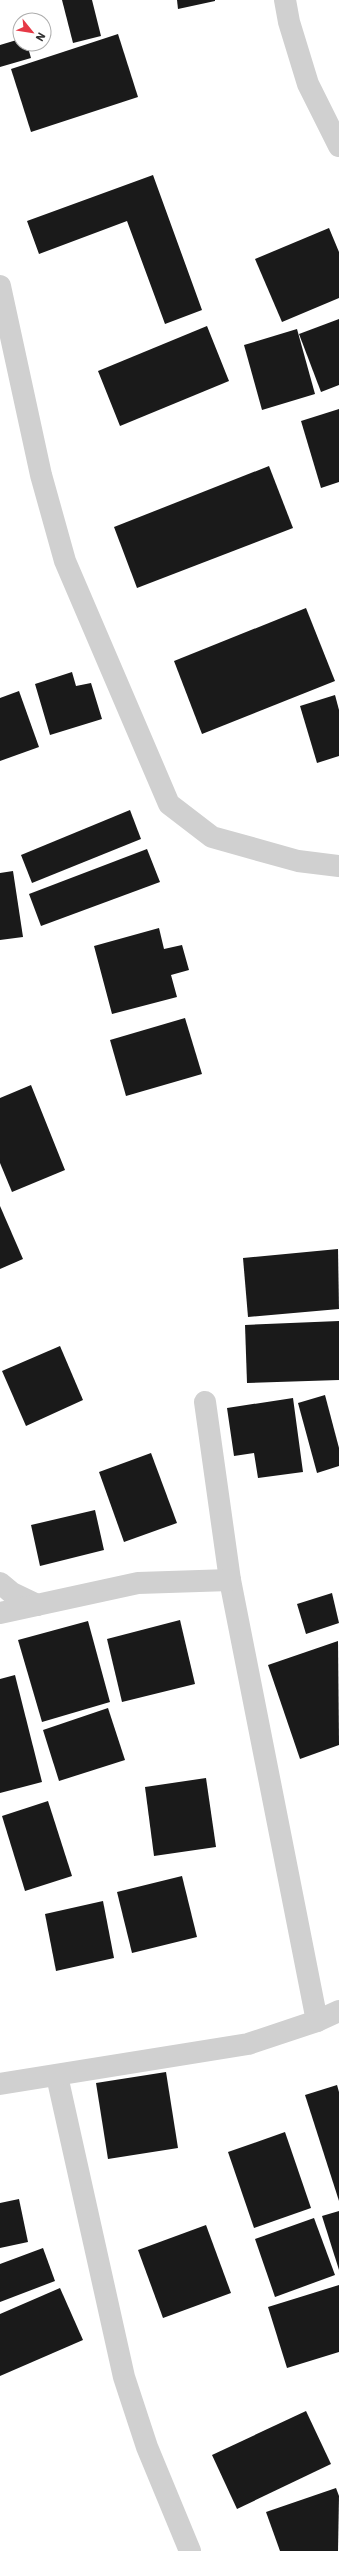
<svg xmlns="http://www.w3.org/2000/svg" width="339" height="2551" font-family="'IBM Plex Sans',sans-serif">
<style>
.building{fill:#1a1a1a}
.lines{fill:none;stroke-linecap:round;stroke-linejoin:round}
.minor{stroke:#d0d0d0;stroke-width:22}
</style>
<rect width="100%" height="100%" fill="#fff"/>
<!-- building -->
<g class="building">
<path d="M62,0H92L101,36L73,43Z"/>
<path d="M177,0H215V1L178,9Z"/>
<path d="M118,34L138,97L31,132L11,69Z"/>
<path d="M20,39V44H27L31,58L0,67V45Z"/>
<path d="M153,175L202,310L165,324L127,221L39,254L27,221Z"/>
<path d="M329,228L339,252V298L282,322L255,259Z"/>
<path d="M339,319V385L321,392L299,334Z"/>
<path d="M207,326L229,381L120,426L98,371Z"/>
<path d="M297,329L315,394L262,410L244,345Z"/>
<path d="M339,409V482L321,488L301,421Z"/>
<path d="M269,466L293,528L137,588L114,527Z"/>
<path d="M306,608L335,681L202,734L174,661Z"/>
<path d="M72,672L76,686L91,683L102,719L50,735L35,684Z"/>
<path d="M19,691L39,747L0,761V698Z"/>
<path d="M335,695L339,710V756L317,763L300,706Z"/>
<path d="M130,810L141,839L32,883L21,855Z"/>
<path d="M147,849L160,882L41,926L29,894Z"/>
<path d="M13,871L23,937L0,940V873Z"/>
<path d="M159,928L164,949L182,945L189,970L171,975L177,997L112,1014L94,946Z"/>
<path d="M185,1018L202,1074L126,1096L110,1040Z"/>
<path d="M31,1085L65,1170L12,1192L0,1163V1098Z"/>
<path d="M0,1206L23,1259L0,1269Z"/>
<path d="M338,1249L339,1309L248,1317L243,1258Z"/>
<path d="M339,1321V1380L247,1383L245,1325Z"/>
<path d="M60,1346L83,1400L26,1426L2,1371Z"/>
<path d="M325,1395L339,1448V1466L317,1473L298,1403Z"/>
<path d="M293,1398L303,1472L258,1478L254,1453L234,1456L227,1408Z"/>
<path d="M151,1453L177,1523L124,1542L99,1472Z"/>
<path d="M95,1510L104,1550L40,1566L31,1525Z"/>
<path d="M332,1593L339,1623L306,1634L297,1604Z"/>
<path d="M180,1620L195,1684L122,1702L107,1639Z"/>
<path d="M88,1621L110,1702L42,1722L18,1640Z"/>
<path d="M338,1641L339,1745L300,1759L268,1665Z"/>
<path d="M15,1675L42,1782L0,1793V1679Z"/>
<path d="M108,1708L125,1760L59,1781L43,1730Z"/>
<path d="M206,1778L216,1847L154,1856L145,1787Z"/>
<path d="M48,1801L72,1876L25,1891L2,1816Z"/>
<path d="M182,1876L197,1937L132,1953L117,1892Z"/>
<path d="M103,1901L114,1958L56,1971L45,1914Z"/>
<path d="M166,2072L178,2148L108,2159L96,2083Z"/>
<path d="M337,2085L339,2092V2201L305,2095Z"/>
<path d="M285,2132L311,2208L254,2228L228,2152Z"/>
<path d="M19,2199L28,2242L0,2248V2203Z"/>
<path d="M339,2211V2270L322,2216Z"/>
<path d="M314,2218L335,2275L275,2297L255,2239Z"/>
<path d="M206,2225L231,2293L163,2318L138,2250Z"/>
<path d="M43,2248L55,2281L0,2302V2264Z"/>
<path d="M339,2285V2352L287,2368L268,2307Z"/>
<path d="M60,2288L83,2340L0,2376V2314Z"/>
<path d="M306,2411L331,2464L237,2509L212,2455Z"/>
<path d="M336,2488L339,2496L338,2551H280L266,2512Z"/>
</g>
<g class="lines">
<!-- minor -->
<g class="minor">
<path d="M285,0L289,22L308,84L339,146"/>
<path d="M0,286L41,475L65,561L169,804L212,837L298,861L339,866"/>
<path d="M205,1402L230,1580L317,2021"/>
<path d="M0,1583L12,1593L37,1605"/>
<path d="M0,1613L138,1583L230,1580"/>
<path d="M57,2076L124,2377L147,2447L190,2551"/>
<path d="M0,2084L248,2044L317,2021L339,2011"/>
</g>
</g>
<!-- north arrow -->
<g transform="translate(32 32) rotate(120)"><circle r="19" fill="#ffffff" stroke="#adadad"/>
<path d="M0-3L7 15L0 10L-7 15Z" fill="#e63946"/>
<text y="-6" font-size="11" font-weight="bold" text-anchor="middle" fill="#333333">N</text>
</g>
</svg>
